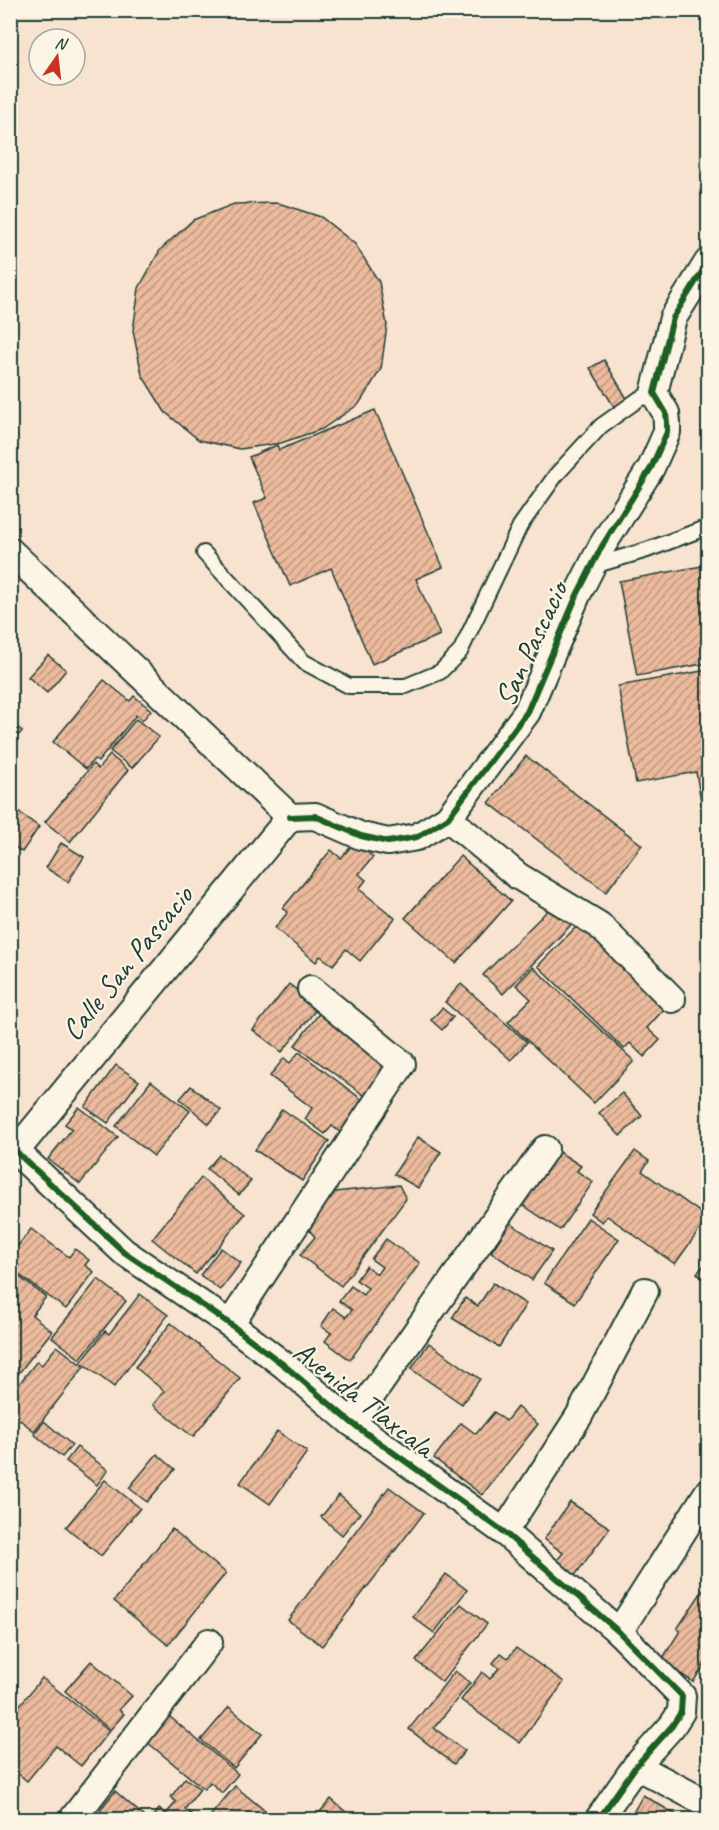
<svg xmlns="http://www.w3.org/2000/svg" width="719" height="1830" font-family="Caveat,sans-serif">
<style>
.building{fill:url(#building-hatch);stroke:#1f3d34;stroke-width:1.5}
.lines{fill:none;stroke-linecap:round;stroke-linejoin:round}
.service-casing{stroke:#1f3d34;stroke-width:18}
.minor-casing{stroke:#1f3d34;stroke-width:30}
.service{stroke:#fcf5e5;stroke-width:14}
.minor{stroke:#fcf5e5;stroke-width:26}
.cycleway-casing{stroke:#fcf5e5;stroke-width:10}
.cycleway{stroke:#1b5e20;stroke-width:6}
.labels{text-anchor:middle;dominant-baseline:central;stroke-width:4.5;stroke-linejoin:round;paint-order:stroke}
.street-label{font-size:30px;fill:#1f3d34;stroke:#fcf5e5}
</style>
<defs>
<pattern id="building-hatch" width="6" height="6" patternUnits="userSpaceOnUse" patternTransform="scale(1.5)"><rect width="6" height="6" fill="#ecba9d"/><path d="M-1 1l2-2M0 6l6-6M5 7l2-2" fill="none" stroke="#bf9881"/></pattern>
</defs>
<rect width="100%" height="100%" fill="#f7e3cf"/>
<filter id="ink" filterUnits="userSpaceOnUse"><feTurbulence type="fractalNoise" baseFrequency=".0167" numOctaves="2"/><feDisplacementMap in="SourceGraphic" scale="12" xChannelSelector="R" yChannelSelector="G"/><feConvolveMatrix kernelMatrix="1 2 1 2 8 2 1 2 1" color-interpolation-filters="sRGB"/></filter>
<g filter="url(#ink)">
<!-- building -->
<g class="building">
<path d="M278,203L321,217L355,244L379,282L387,325L381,369L359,404L322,429L281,443L240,449L199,440L165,412L142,375L133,331L139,288L160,250L193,220L234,204Z"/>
<path d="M604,360L629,402L616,410L590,368Z"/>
<path d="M375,410L443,567L416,579L440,635L372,664L331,568L290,586L254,503L267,498L249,457L277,445L279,450Z"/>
<path d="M708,565V663L637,676L619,581Z"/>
<path d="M48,655L66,670L47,693L28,677Z"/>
<path d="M708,670V842L696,772L636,783L618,686Z"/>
<path d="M104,680L130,701L134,696L151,710L142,721L136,715L98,762L94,759L86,769L53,742Z"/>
<path d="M136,719L159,737L132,768L110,751Z"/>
<path d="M14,724L22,731L10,745V728Z"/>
<path d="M110,755L128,770L70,842L45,822L93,764L98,769Z"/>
<path d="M526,756L642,845L606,892L489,803Z"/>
<path d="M17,811L39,827L22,852L10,844V820Z"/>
<path d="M355,842L373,857L359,874L366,880L359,889L395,918L360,961L346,949L333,965L320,956L316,962L275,928L288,912L283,908L331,850L341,858Z"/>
<path d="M61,843L84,857L68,882L46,868Z"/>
<path d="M460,856L511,901L456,963L405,918Z"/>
<path d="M553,905L572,924L503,994L483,975Z"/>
<path d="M579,924L665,1008L647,1028L660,1040L644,1057L630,1043L624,1049L538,966Z"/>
<path d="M533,967L634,1061L594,1103L508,1022L531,999L516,985Z"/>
<path d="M289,984L318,1007L282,1052L253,1030Z"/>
<path d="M461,984L527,1042L511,1060L445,1002Z"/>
<path d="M442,1008L453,1017L442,1030L431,1020Z"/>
<path d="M321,1011L390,1062L365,1096L295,1045Z"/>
<path d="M299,1052L369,1105L345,1136L332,1126L325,1134L305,1119L312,1108L270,1076L284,1058L290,1063Z"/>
<path d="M116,1065L139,1081L108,1123L85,1107Z"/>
<path d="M151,1081L190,1111L154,1156L116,1126Z"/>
<path d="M191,1086L221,1110L209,1124L180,1099Z"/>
<path d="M622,1093L642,1116L620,1136L599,1113Z"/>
<path d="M79,1107L118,1137L80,1184L48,1159L72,1129L65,1124Z"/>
<path d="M282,1109L329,1141L302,1181L255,1150Z"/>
<path d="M418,1137L441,1152L418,1188L394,1174Z"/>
<path d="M556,1150L581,1166L577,1171L593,1182L560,1230L520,1203Z"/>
<path d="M635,1151L649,1161L642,1171L708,1218L675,1264L607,1216L602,1222L590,1213Z"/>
<path d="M219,1155L251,1181L239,1195L207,1169Z"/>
<path d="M201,1178L245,1214L196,1274L152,1239Z"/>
<path d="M399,1185L406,1199L341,1286L300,1255L315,1237L307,1227L335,1192Z"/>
<path d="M588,1218L619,1239L575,1303L544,1283Z"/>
<path d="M510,1223L552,1251L532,1280L491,1252Z"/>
<path d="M31,1229L69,1257L75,1249L89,1260L85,1265L94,1272L66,1309L10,1268V1256Z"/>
<path d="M386,1239L420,1263L350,1360L325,1341L331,1333L321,1326L333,1308L346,1317L352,1310L339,1301L351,1286L363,1295L368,1288L356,1280L366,1266L377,1274L382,1267L371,1259Z"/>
<path d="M221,1248L241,1263L220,1290L200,1275Z"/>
<path d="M708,1261V1285L697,1273Z"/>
<path d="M10,1270L46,1297L32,1315L52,1331L10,1384Z"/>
<path d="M98,1279L126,1301L80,1359L52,1337Z"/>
<path d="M493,1283L526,1304L499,1347L452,1318L465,1298L478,1306Z"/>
<path d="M140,1294L168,1315L114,1387L81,1362L105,1331L109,1334Z"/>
<path d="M171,1323L240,1378L193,1437L153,1405L164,1391L135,1367Z"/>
<path d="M429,1343L480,1379L462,1404L411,1369Z"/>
<path d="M57,1346L84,1367L34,1431L10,1412V1406L17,1398L11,1394L37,1361L42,1365Z"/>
<path d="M517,1407L538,1424L482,1495L434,1458L461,1423L476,1434L494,1412L506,1421Z"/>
<path d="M44,1421L72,1445L62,1457L34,1434Z"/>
<path d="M277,1431L307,1452L270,1504L240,1483Z"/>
<path d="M77,1447L108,1470L97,1485L66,1461Z"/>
<path d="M157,1454L175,1469L147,1502L129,1488Z"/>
<path d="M105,1480L140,1508L101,1556L66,1527Z"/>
<path d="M389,1487L424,1513L322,1646L288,1620Z"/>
<path d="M339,1495L360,1513L342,1535L321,1517Z"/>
<path d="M570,1502L610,1528L573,1578L554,1564L563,1553L544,1539Z"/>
<path d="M172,1529L226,1573L168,1645L114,1601Z"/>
<path d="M446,1574L467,1590L434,1633L413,1617Z"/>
<path d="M703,1590L708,1593V1659L693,1682L661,1661L680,1631L677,1629Z"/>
<path d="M461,1604L487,1624L442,1682L416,1661Z"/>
<path d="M516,1648L564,1682L520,1743L461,1700L482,1672L490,1679L499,1668L493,1663L501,1653L508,1658Z"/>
<path d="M91,1661L132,1696L119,1710L124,1714L110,1730L65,1691Z"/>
<path d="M455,1671L470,1683L434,1728L465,1751L454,1764L409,1729Z"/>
<path d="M42,1678L109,1731L81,1766L56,1746L27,1781L10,1767V1717Z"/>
<path d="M229,1707L262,1734L234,1768L201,1740Z"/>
<path d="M169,1716L238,1774L222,1793L210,1782L204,1789L147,1742Z"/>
<path d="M185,1778L200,1789L185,1809L198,1820H151L159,1809L166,1814L176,1802L171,1797Z"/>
<path d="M235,1786L276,1820H207Z"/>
<path d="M115,1791L146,1818L145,1820H112L100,1810Z"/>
<path d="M643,1795L685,1820H629Z"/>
<path d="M331,1799L355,1820H313Z"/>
</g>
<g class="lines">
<defs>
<g id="service">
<path d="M204,553L304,662L349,686H406L440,672L460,652L520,526L556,475L601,426L639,399L654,393"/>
<path d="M593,566L647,550L700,530L708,528"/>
</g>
<g id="minor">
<path d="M10,551L290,817"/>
<path d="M290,817L315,816L361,836L388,842L417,837L448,818L527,712L577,595L602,546L651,468L667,432V423L666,413L654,393L673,318L708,262"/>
<path d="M448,818L518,876L599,925L672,999"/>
<path d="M10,1146L124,1252L230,1324L285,1366L352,1423L504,1532L619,1632L682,1696L681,1712L672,1726L636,1766L598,1820"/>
<path d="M16,1151L290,817"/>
<path d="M230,1324L402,1064L311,989"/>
<path d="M352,1423L545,1149"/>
<path d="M504,1532L579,1416L645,1291"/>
<path d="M619,1632L708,1492"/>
<path d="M636,1766L708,1804"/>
<path d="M72,1820L209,1642"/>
</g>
</defs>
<!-- service casing -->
<use href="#service" class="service-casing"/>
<!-- minor casing -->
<use href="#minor" class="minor-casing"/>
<!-- service -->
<use href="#service" class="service"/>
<!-- minor -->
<use href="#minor" class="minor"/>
<defs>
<g id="cycleway">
<path d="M290,817L315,816L361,836L388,842L417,837L448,818L527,712L577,595L602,546L651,468L667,432V423L666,413L654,393L673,318L708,262"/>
<path d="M10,1146L124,1252L230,1324L285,1366L352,1423L504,1532L619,1632L682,1696L681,1712L672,1726L636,1766L598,1820"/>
</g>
</defs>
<!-- cycleway casing -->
<use href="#cycleway" class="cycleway-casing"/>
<!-- cycleway -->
<use href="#cycleway" class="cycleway"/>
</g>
</g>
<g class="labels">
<!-- street labels -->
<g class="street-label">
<text transform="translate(531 644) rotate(-65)">San Pascacio</text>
<text transform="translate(127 963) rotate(-51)">Calle San Pascacio</text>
<text transform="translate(364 1399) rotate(38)">Avenida Tlaxcala</text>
</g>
</g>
<!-- margin -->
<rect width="719" height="1830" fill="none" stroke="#fcf5e5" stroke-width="36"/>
<rect x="18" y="18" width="683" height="1794" fill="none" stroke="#1f3d34" stroke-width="2" filter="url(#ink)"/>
<!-- north arrow -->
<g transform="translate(57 57) rotate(14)"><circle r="28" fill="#fcf5e5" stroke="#a4ab9e" stroke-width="1.5"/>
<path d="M0-4.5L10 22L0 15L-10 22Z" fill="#c8321e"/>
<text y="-9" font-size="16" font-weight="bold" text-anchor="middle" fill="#1f3d34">N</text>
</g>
</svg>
